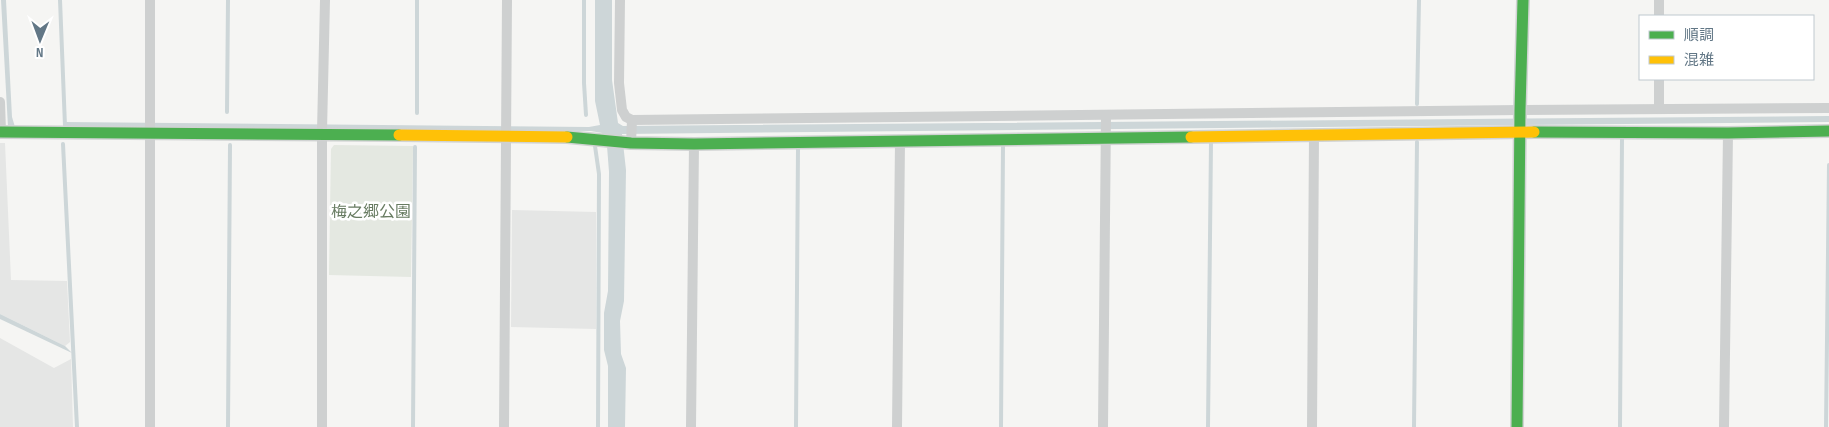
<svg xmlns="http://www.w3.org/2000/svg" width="1829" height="427" font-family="'Sofia Sans Condensed','Noto Sans JP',sans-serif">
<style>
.built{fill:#e5e6e5}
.green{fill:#e4e8e1}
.water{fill:#cdd6d8}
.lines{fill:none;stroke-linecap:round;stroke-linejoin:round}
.stream{stroke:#cdd6d8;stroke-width:4}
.fast-casing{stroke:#d1d3d3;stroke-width:14}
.slow-casing{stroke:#d1d3d3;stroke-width:14}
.street{stroke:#ced0d0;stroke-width:10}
.fast{stroke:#4caf50;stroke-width:11}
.slow{stroke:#ffc107;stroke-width:11}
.labels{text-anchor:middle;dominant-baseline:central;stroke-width:5;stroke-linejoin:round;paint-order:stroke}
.park-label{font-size:16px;fill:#687c62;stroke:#fff}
</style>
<rect width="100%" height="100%" fill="#f5f5f3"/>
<!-- built -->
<g class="built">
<path d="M0,143H5L11,280L67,281L70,342L65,346L0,314Z"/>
<path d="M512,210L596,212V329L511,327Z"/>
<path d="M0,338L54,368L71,359L73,427H0Z"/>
</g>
<!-- green -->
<path class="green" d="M334,145L413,146L411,277L329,275L331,149Z"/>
<!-- water -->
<g class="water">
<path d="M1,0H6L12,117L15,127H8Z"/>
<path d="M595,0H612V80L618,123L623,126L1829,116V122L622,134L626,170L624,301L620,321L621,354L626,368L625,427H608V366L604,350V313L608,291L609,172L607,146L602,133L591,131L65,126V122L589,127L600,125L595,101Z"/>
<path d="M0,314L65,346L72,353L0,319Z"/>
</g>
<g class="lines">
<!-- stream -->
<g class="stream">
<path d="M60,0L65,126"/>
<path d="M584,0V83L586,115"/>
<path d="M1417,104L1419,0"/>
<path d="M227,112L228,0"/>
<path d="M417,113V0"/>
<path d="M63,144L77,427"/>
<path d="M595,146L599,174L598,427"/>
<path d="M228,427L230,145"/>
<path d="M413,427L415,147"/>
<path d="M796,427L798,149"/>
<path d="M1001,427L1003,146"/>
<path d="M1208,427L1211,142"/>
<path d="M1414,427L1417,142"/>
<path d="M1620,427L1622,138"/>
<path d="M1826,427L1829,165"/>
</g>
<defs>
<g id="fast">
<path d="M0,132L399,135"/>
<path d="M1534,132L1728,133L1829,131"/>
<path d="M567,137L631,143L694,144L1191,137"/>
<path d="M1517,427L1520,110L1523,0"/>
</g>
<g id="slow">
<path d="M399,135L567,137"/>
<path d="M1191,137L1534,132"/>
</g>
</defs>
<!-- fast casing -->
<use href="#fast" class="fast-casing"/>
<!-- slow casing -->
<use href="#slow" class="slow-casing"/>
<!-- street -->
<g class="street">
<path d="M150,0V427"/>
<path d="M620,0L619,83L622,110L626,117L632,120L1520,110L1829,108"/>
<path d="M1659,0V16"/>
<path d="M1659,79V109"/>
<path d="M0,102L1,132"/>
<path d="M322,131L325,0"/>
<path d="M631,143L632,120"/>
<path d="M322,427V136"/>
<path d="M504,427L507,0"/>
<path d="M691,427L694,144"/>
<path d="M897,427L900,141"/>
<path d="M1103,427L1106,115"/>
<path d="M1312,427L1314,136"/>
<path d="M1724,427L1728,133"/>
</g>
<!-- fast -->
<use href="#fast" class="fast"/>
<!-- slow -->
<use href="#slow" class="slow"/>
</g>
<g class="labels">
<!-- park labels -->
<g class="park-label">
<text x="371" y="212">梅之郷公園</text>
</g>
</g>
<!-- legend -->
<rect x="1639" y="15" width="175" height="65" fill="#ffffff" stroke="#c0c9cf"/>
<rect x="1649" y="31" width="25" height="8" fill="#4caf50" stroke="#c0c9cf"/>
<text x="1684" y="40" font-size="15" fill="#627786">順調</text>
<rect x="1649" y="56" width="25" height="8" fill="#ffc107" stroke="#c0c9cf"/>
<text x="1684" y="65" font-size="15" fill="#627786">混雑</text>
<!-- north arrow -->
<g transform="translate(40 40) rotate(181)" stroke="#ffffff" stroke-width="4" paint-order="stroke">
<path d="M0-4L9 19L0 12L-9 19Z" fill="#627786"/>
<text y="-8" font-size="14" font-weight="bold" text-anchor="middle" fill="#627786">N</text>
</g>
</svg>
